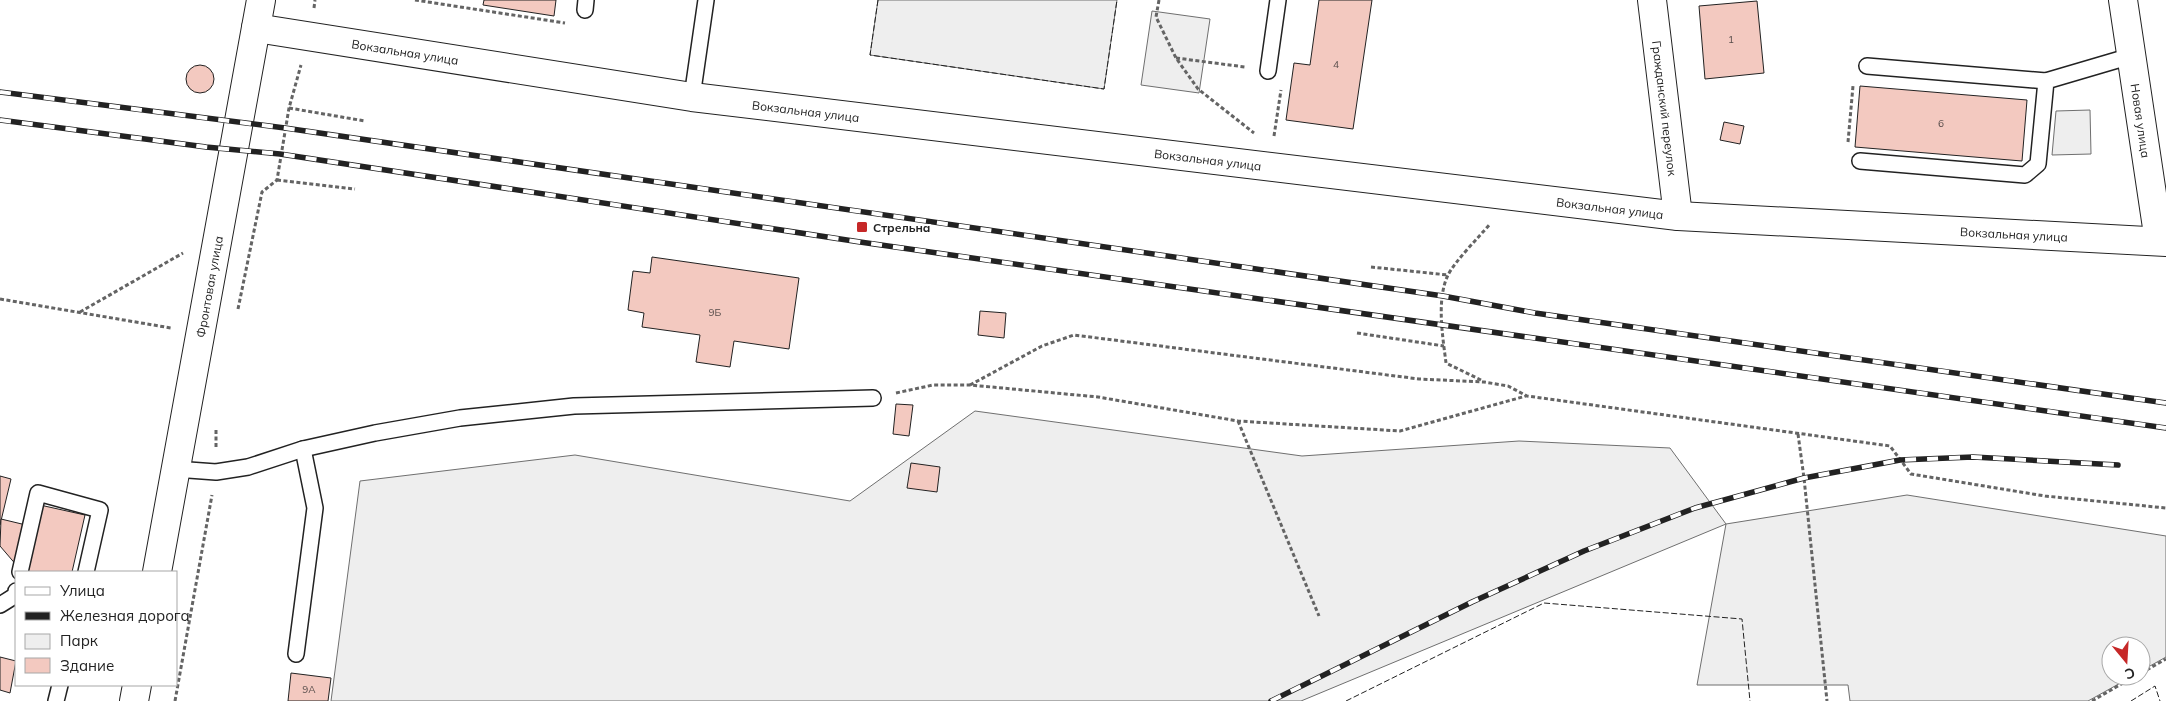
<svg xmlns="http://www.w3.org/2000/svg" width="2166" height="701" font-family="Mulish,sans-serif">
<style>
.green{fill:#eee;stroke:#6f6f6f}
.building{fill:#f3c9c0;stroke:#222}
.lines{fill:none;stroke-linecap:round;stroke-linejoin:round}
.service-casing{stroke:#222;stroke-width:18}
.minor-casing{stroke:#222;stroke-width:30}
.secondary-casing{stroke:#222;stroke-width:30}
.path{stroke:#646464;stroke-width:3;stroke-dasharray:4 2.5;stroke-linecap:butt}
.service{stroke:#fff;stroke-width:15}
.minor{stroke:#fff;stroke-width:28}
.secondary{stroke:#fff;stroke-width:28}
.rail-casing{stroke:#222;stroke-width:5.5}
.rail{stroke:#fff;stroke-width:4;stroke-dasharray:11;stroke-linecap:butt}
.fence{stroke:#222;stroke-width:1;stroke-dasharray:6 2.5;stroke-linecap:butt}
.poi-dot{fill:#c62828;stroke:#fff;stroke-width:2}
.labels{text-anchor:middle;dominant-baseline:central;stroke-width:4;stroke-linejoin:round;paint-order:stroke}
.number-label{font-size:10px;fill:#564c4a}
.street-label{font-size:12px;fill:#222;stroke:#fff}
.poi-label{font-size:12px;font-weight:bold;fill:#222;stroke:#fff;text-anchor:start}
</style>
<rect width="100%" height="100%" fill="#fff"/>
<!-- green -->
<g class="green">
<path d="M878,0H1117L1104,89L870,55Z"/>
<path d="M1152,11L1210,19L1199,93L1141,85Z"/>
<path d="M2090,110L2091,154L2052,155L2056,111Z"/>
<path d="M975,411L1302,456L1519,441L1670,448L1726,524L1907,495L2166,536V657L2141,671V646H2111V676H2133L2088,701H1850L1848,685H1697L1726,524L1301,701H331L360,481L575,455L850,501Z"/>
</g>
<!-- building -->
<g class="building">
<path d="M484,0H556L554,16L483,5Z"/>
<path d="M1319,0H1372L1353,129L1286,120L1294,63L1310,65Z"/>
<path d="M1757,1L1764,73L1705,79L1699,6Z"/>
<circle cx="200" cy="79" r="14"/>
<path d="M1860,86L2027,100L2022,161L1855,147Z"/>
<path d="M1724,122L1744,126L1740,144L1720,140Z"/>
<path d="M652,257L799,278L789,349L734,341L730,367L696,362L700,335L642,327L644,313L628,310L633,271L650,273Z"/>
<path d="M980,311L1006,313L1004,338L978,335Z"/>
<path d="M896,404L913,405L909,436L893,434Z"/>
<path d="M911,463L940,467L937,492L907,488Z"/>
<path d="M0,476L11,479L0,525Z"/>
<path d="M31,503L85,515L72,572H16L18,567L0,546L1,519L26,525Z"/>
<path d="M0,657L16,661L10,693L0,690Z"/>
<path d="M291,673L331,678L328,701H288Z"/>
</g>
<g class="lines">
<defs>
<g id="service">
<path d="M585,10L586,0"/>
<path d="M1867,66L2046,81"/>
<path d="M1268,71L1278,0"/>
<path d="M692,97L706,0"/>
<path d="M1860,161L2025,175L2038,164L2046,81L2131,56"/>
<path d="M175,469L216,472L248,467L303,449L375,433L460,418L574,406L873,398"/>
<path d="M20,572L38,493L100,510L86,572"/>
<path d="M0,605L16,595V591"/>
<path d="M296,654L315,508L303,449"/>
<path d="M56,701L60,685"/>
</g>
<g id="minor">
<path id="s1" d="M1652,0L1678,216"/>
<path id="s2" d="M2123,0L2159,241"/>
<path id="s3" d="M256,28L692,97L1678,216L2166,242"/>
</g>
<g id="secondary">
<path id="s4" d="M157,572L261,0"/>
<path d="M134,701L137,685"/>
</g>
</defs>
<!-- service casing -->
<use href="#service" class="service-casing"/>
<!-- minor casing -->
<use href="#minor" class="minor-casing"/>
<!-- secondary casing -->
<use href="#secondary" class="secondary-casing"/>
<!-- path -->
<g class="path">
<path d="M415,0L565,23"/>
<path d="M1159,0L1156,17L1176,58L1198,89L1254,133"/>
<path d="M314,8L315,0"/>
<path d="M1176,58L1245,67"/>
<path d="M289,108L365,121"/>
<path d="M1274,136L1281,90"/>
<path d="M1848,142L1853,86"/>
<path d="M277,180L355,189"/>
<path d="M1371,267L1448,275"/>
<path d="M0,299L171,328"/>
<path d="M238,309L262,192L277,180L289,108L301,65"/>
<path d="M80,312L183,253"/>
<path d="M1357,333L1444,346"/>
<path d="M1481,380L1446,363C1443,338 1436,300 1448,275C1455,261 1479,237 1490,224"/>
<path d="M970,385L1042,346L1074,335L1419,379L1484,382L1508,386L1527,396L1890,446L1911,474L2045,496L2166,508"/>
<path d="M896,393L933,385H970L1098,397L1238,421L1400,431L1526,396"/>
<path d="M1238,421L1319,616"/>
<path d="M216,430V449"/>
<path d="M1798,434L1804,478L1827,701"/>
<path d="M2141,673L2166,659"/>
<path d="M175,701L212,495"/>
<path d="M2092,701L2135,676"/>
</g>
<!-- service -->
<use href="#service" class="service"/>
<!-- minor -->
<use href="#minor" class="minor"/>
<!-- secondary -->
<use href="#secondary" class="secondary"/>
<defs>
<g id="rail">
<path d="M0,92L285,128L1443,296L1535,313L2166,403"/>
<path d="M0,120L206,147L280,154L860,242L2166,428"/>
<path d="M1271,701L1472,602L1584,551L1695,508L1804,478L1900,460L1973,457L2118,465"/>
</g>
</defs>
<!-- rail casing -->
<use href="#rail" class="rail-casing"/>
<!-- rail -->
<use href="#rail" class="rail"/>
<!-- fence -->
<g class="fence">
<path d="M878,0L870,55L1104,89L1117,0"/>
<path d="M1346,701L1544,603L1742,619L1750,701"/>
<path d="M2131,701L2155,686L2160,701"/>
</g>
</g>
<!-- markers -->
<rect class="poi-dot" x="856" y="221" width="12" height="12" rx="2.5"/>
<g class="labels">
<!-- number labels -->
<g class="number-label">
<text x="1731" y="39">1</text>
<text x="1336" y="64">4</text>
<text x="1941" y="123">6</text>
<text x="715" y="312">9Б</text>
<text x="309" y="689">9А</text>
</g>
<!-- street labels -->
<g class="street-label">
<text stroke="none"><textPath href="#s3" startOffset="151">Вокзальная улица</textPath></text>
<text stroke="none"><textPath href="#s1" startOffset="109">Гражданский переулок</textPath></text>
<text stroke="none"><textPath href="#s3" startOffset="556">Вокзальная улица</textPath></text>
<text stroke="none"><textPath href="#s2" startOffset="122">Новая улица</textPath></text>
<text stroke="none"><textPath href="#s3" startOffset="961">Вокзальная улица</textPath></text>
<text stroke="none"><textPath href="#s3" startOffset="1366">Вокзальная улица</textPath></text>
<text stroke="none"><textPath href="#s3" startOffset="1771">Вокзальная улица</textPath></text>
<text stroke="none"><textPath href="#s4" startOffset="290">Фронтовая улица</textPath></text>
</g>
<!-- poi labels -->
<g class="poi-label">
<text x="873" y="227">Стрельна</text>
</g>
</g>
<!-- legend -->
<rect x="15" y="571" width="162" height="115" fill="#ffffff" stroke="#a7a7a7"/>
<rect x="25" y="587" width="25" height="8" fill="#ffffff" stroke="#a7a7a7"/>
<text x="60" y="596" font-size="15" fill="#222222">Улица</text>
<rect x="25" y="612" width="25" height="8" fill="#222222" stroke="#a7a7a7"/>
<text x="60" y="621" font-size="15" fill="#222222">Железная дорога</text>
<rect x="25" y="634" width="25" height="15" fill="#eeeeee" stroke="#a7a7a7"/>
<text x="60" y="646" font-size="15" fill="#222222">Парк</text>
<rect x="25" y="658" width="25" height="15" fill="#f3c9c0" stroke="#a7a7a7"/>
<text x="60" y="671" font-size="15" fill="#222222">Здание</text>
<!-- north arrow -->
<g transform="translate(2126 661) rotate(162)"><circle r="24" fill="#ffffff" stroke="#a7a7a7"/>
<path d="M0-4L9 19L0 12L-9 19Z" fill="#c62828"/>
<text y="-8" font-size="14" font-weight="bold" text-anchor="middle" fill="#222222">С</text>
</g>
</svg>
